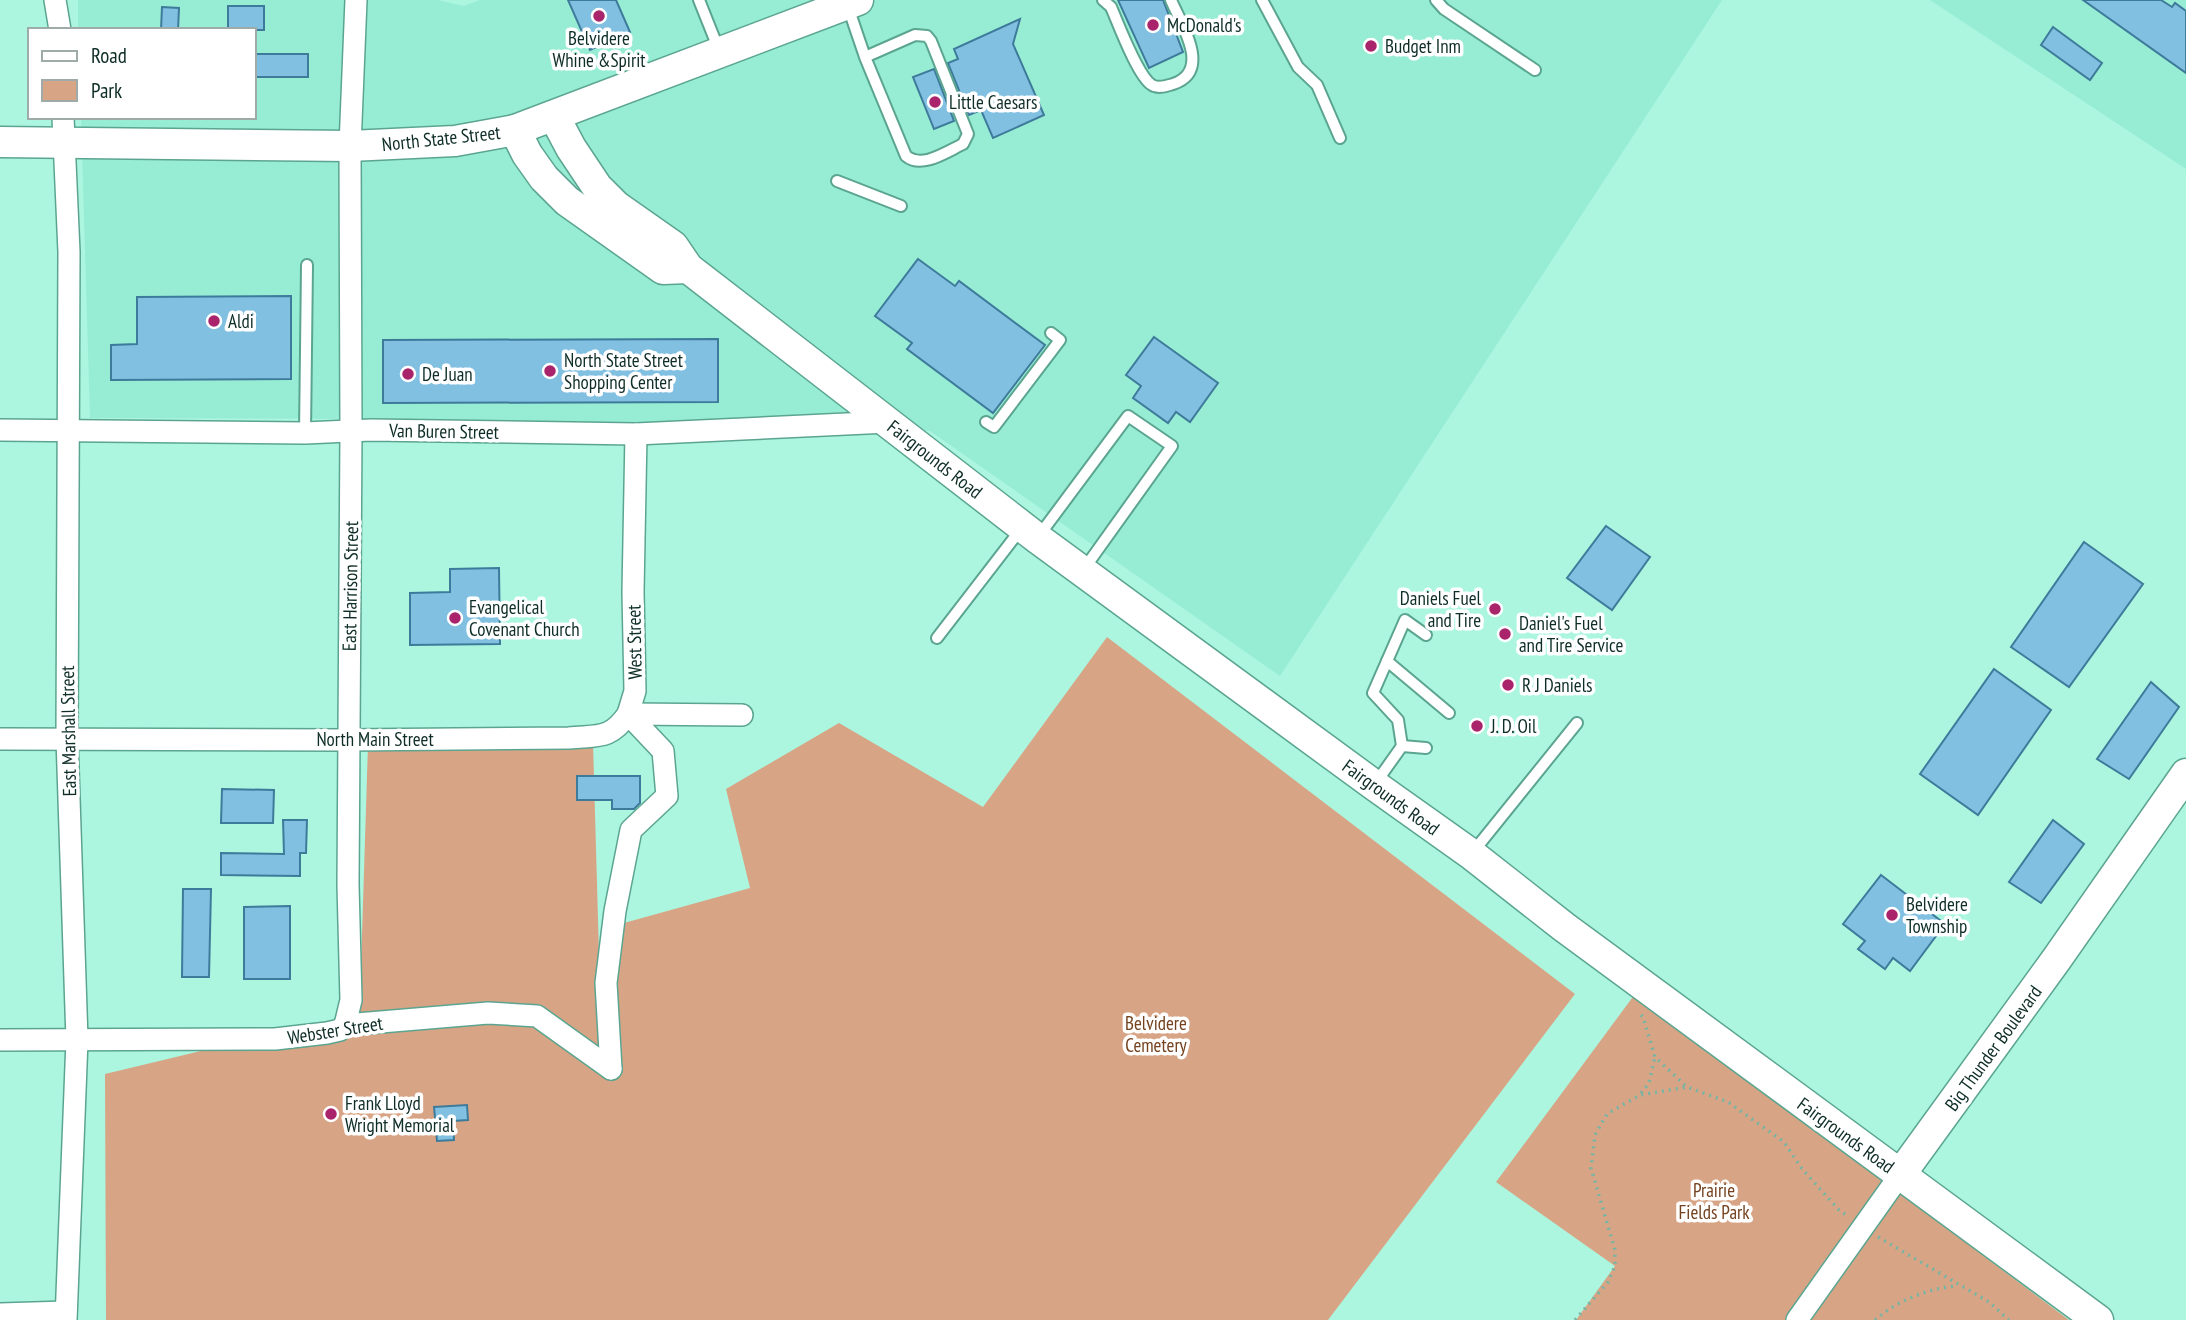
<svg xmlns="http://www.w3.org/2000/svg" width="2186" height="1320" font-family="'PT Sans Narrow',sans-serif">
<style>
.built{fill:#97ecd4}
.green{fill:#d7a585}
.building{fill:#82c0e2;stroke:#3e7b9b;stroke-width:2}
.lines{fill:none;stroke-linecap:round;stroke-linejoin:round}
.service-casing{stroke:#5ba590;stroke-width:14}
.minor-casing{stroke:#5ba590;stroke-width:24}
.secondary-casing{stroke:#5ba590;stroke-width:33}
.path{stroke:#78b4a3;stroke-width:3.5;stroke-dasharray:2 5;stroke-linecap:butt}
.service{stroke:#fff;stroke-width:10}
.minor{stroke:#fff;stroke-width:21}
.secondary{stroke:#fff;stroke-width:30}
.poi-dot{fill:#aa246b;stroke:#fff;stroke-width:2.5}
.labels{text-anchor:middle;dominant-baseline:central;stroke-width:7;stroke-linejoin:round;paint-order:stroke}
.poi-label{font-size:19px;fill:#0e2d26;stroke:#fff;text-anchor:start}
.street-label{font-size:19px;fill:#0e2d26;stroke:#fff}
.park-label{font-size:19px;fill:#74421e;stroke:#fff}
</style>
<rect width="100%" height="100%" fill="#acf6e0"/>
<!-- built -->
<g class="built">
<path d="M78,0H438L464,6L480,0H1722L1280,676L930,431L385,419L90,418L81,117H254V30H78Z"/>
<path d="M1930,0H2186V169Z"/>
</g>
<!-- green -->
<g class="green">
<path d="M1107,637L1575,994L1328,1320H106L105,1074L205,1050L359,1031L368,744L593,742L602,1060L624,923L750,888L726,789L839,723L983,807Z"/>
<path d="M1635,994L2069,1320H1576L1615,1266L1496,1182Z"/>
</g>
<!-- building -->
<g class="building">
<path d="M568,0H616L630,32L590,50Z"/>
<path d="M1118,0H1163L1183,52L1149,68Z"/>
<path d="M2083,0H2161L2172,7L2175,3L2186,11V73Z"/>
<rect x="228" y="6" width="36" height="24"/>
<path d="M162,7L179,8L178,30H161Z"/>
<path d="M1020,19L1013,44L1044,115L993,138L981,110L969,115L948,63L958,59L954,49Z"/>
<path d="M2053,27L2102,63L2090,80L2041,45Z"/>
<rect x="254" y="54" width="54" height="23"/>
<path d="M934,69L954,121L934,129L913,77Z"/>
<path d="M918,259L955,286L959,281L1045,345L993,413L907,349L912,343L875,316Z"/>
<path d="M291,296V379L111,380V345L137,344V297Z"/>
<path d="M1154,337L1218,383L1190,422L1176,412L1168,423L1133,398L1141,386L1126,375Z"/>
<path d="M718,339V402L383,403V340Z"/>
<path d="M1606,526L1650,557L1612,610L1567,578Z"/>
<path d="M2084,542L2143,584L2069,687L2011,647Z"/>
<path d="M499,568L500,644L410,645V593L450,592V569Z"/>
<path d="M1994,669L2051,710L1978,815L1920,774Z"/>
<path d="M2151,682L2179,707L2129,779L2097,759Z"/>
<path d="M577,776H640V803L634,809H612V800H577Z"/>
<path d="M222,789L274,790L273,823H221Z"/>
<path d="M283,820H307L306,853H300V876L221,875V853L284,854Z"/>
<path d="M2053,820L2084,844L2041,903L2009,882Z"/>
<path d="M1881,875L1945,924L1910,971L1893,958L1885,969L1858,949L1865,941L1843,924Z"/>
<path d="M183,889H211L209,977H182Z"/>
<path d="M290,906V979H244V907Z"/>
<path d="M467,1105L468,1120L453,1121L454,1140L437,1141L434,1107Z"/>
</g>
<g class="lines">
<defs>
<g id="service">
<path d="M699,0L719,50"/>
<path d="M1103,0L1111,7C1118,23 1138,77 1152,85C1158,89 1166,86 1173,84C1212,71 1182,26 1171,0"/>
<path d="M1262,0L1298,67L1317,85L1340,138"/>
<path d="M1436,0L1444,9L1535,70"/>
<path d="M848,7L865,57L906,156C922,169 946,152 963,144L968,134L931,41L927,36L915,35L865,57"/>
<path d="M837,181L901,206"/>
<path d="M986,422L994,427L1060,340L1051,333"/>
<path d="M305,433L307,265"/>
<path d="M1038,537L1128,416L1172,446L1084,569"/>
<path d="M937,638L1021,529"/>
<path d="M1387,661L1449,713"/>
<path d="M1402,746L1398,720L1373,693L1405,620L1426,635"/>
<path d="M1375,784L1402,746L1426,748"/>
<path d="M1473,852L1577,723"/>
</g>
<g id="minor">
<path d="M55,0L60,30"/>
<path d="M63,117L69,252L67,738L77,1040L66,1320"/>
<path d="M0,430L305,433L371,430L636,434L888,422"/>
<path d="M0,739L348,740L569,738C598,735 610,740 628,714L742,715"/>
<path d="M345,1025L351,1000L348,885L351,431L350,146L356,0"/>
<path d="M0,1040L275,1039L327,1033L340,1030L345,1025L488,1013L537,1016L611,1069"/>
<path d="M611,1069L606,983L615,911L631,830L667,796L663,751L628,714L635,691L633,592L636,434"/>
<path d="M0,1314L66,1312"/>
<path d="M1797,1320L1900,1175"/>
</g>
<g id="secondary">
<path d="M554,116L571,148L597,187L616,206L673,246L688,268L1037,538L1374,785L1471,854L1564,927L2098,1320"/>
<path d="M515,130L527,154L544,178L567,201L663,269L688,268"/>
<path d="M0,142L350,146L455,141L515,130L858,0"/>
<path d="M1900,1175L2056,960L2186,774"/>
</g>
</defs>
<!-- service casing -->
<use href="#service" class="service-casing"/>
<!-- minor casing -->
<use href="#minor" class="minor-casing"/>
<!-- secondary casing -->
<use href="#secondary" class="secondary-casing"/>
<!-- path -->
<g class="path">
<path d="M1641,1015L1643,1017L1655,1057L1687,1087"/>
<path d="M1641,1093L1649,1083L1655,1057"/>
<path d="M1878,1237L1989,1302L2009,1320"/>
<path d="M1575,1320L1608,1282L1615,1266V1250L1591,1168L1595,1135L1607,1114L1640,1095L1687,1087L1728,1102L1784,1142L1802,1169L1839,1210L1849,1217"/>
<path d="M1875,1320C1896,1301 1929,1288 1957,1286"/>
</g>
<!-- service -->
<use href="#service" class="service"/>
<!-- minor -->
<use href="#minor" class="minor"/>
<!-- secondary -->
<use href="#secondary" class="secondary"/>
</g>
<!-- markers -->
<g class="poi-dot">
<circle cx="599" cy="16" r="7"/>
<circle cx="1153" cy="25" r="7"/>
<circle cx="1371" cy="46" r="7"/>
<circle cx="935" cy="102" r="7"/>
<circle cx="214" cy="321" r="7"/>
<circle cx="550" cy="371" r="7"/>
<circle cx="408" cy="374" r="7"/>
<circle cx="1495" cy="609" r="7"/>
<circle cx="455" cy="618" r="7"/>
<circle cx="1505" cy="634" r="7"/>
<circle cx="1508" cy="685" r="7"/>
<circle cx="1477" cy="726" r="7"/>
<circle cx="1892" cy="915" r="7"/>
<circle cx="331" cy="1114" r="7"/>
</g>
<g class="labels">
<!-- poi labels -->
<g class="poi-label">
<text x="1167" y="25">McDonald's</text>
<text x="599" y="38" text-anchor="middle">Belvidere<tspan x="599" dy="22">Whine &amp;Spirit</tspan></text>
<text x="1385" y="46">Budget Inm</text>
<text x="949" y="102">Little Caesars</text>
<text x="228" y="321">Aldi</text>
<text x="564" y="360">North State Street<tspan x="564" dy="22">Shopping Center</tspan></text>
<text x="422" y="374">De Juan</text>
<text x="1481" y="598" text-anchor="end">Daniels Fuel<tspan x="1481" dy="22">and Tire</tspan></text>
<text x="469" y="607">Evangelical<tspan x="469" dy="22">Covenant Church</tspan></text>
<text x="1519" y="623">Daniel's Fuel<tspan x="1519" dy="22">and Tire Service</tspan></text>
<text x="1522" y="685">R J Daniels</text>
<text x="1491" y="726">J. D. Oil</text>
<text x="1906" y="904">Belvidere<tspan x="1906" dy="22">Township</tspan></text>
<text x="345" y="1103">Frank Lloyd<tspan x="345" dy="22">Wright Memorial</tspan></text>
</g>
<!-- street labels -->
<g class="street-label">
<text transform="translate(441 138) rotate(-6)">North State Street</text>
<text transform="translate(444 431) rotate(1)">Van Buren Street</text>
<text transform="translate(935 459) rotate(38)">Fairgrounds Road</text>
<text transform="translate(350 586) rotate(-89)">East Harrison Street</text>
<text transform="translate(634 642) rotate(-91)">West Street</text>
<text transform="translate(68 731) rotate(-91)">East Marshall Street</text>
<text x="375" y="739">North Main Street</text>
<text transform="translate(1391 797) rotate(36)">Fairgrounds Road</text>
<text transform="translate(335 1030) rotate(-9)">Webster Street</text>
<text transform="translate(1993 1048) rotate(-54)">Big Thunder Boulevard</text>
<text transform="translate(1846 1135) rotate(36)">Fairgrounds Road</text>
</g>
<!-- park labels -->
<g class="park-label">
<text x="1156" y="1023">Belvidere<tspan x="1156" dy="22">Cemetery</tspan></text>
<text x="1714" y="1190">Prairie<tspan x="1714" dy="22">Fields Park</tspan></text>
</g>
</g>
<!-- legend -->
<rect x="28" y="28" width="228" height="91" fill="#ffffff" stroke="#9faba8" stroke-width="2"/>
<rect x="42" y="51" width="35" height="10" fill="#ffffff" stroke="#9faba8" stroke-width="2"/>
<text x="91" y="63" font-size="21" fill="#0e2d26">Road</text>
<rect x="42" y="80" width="35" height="21" fill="#d7a585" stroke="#9faba8" stroke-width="2"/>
<text x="91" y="98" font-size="21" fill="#0e2d26">Park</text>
</svg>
